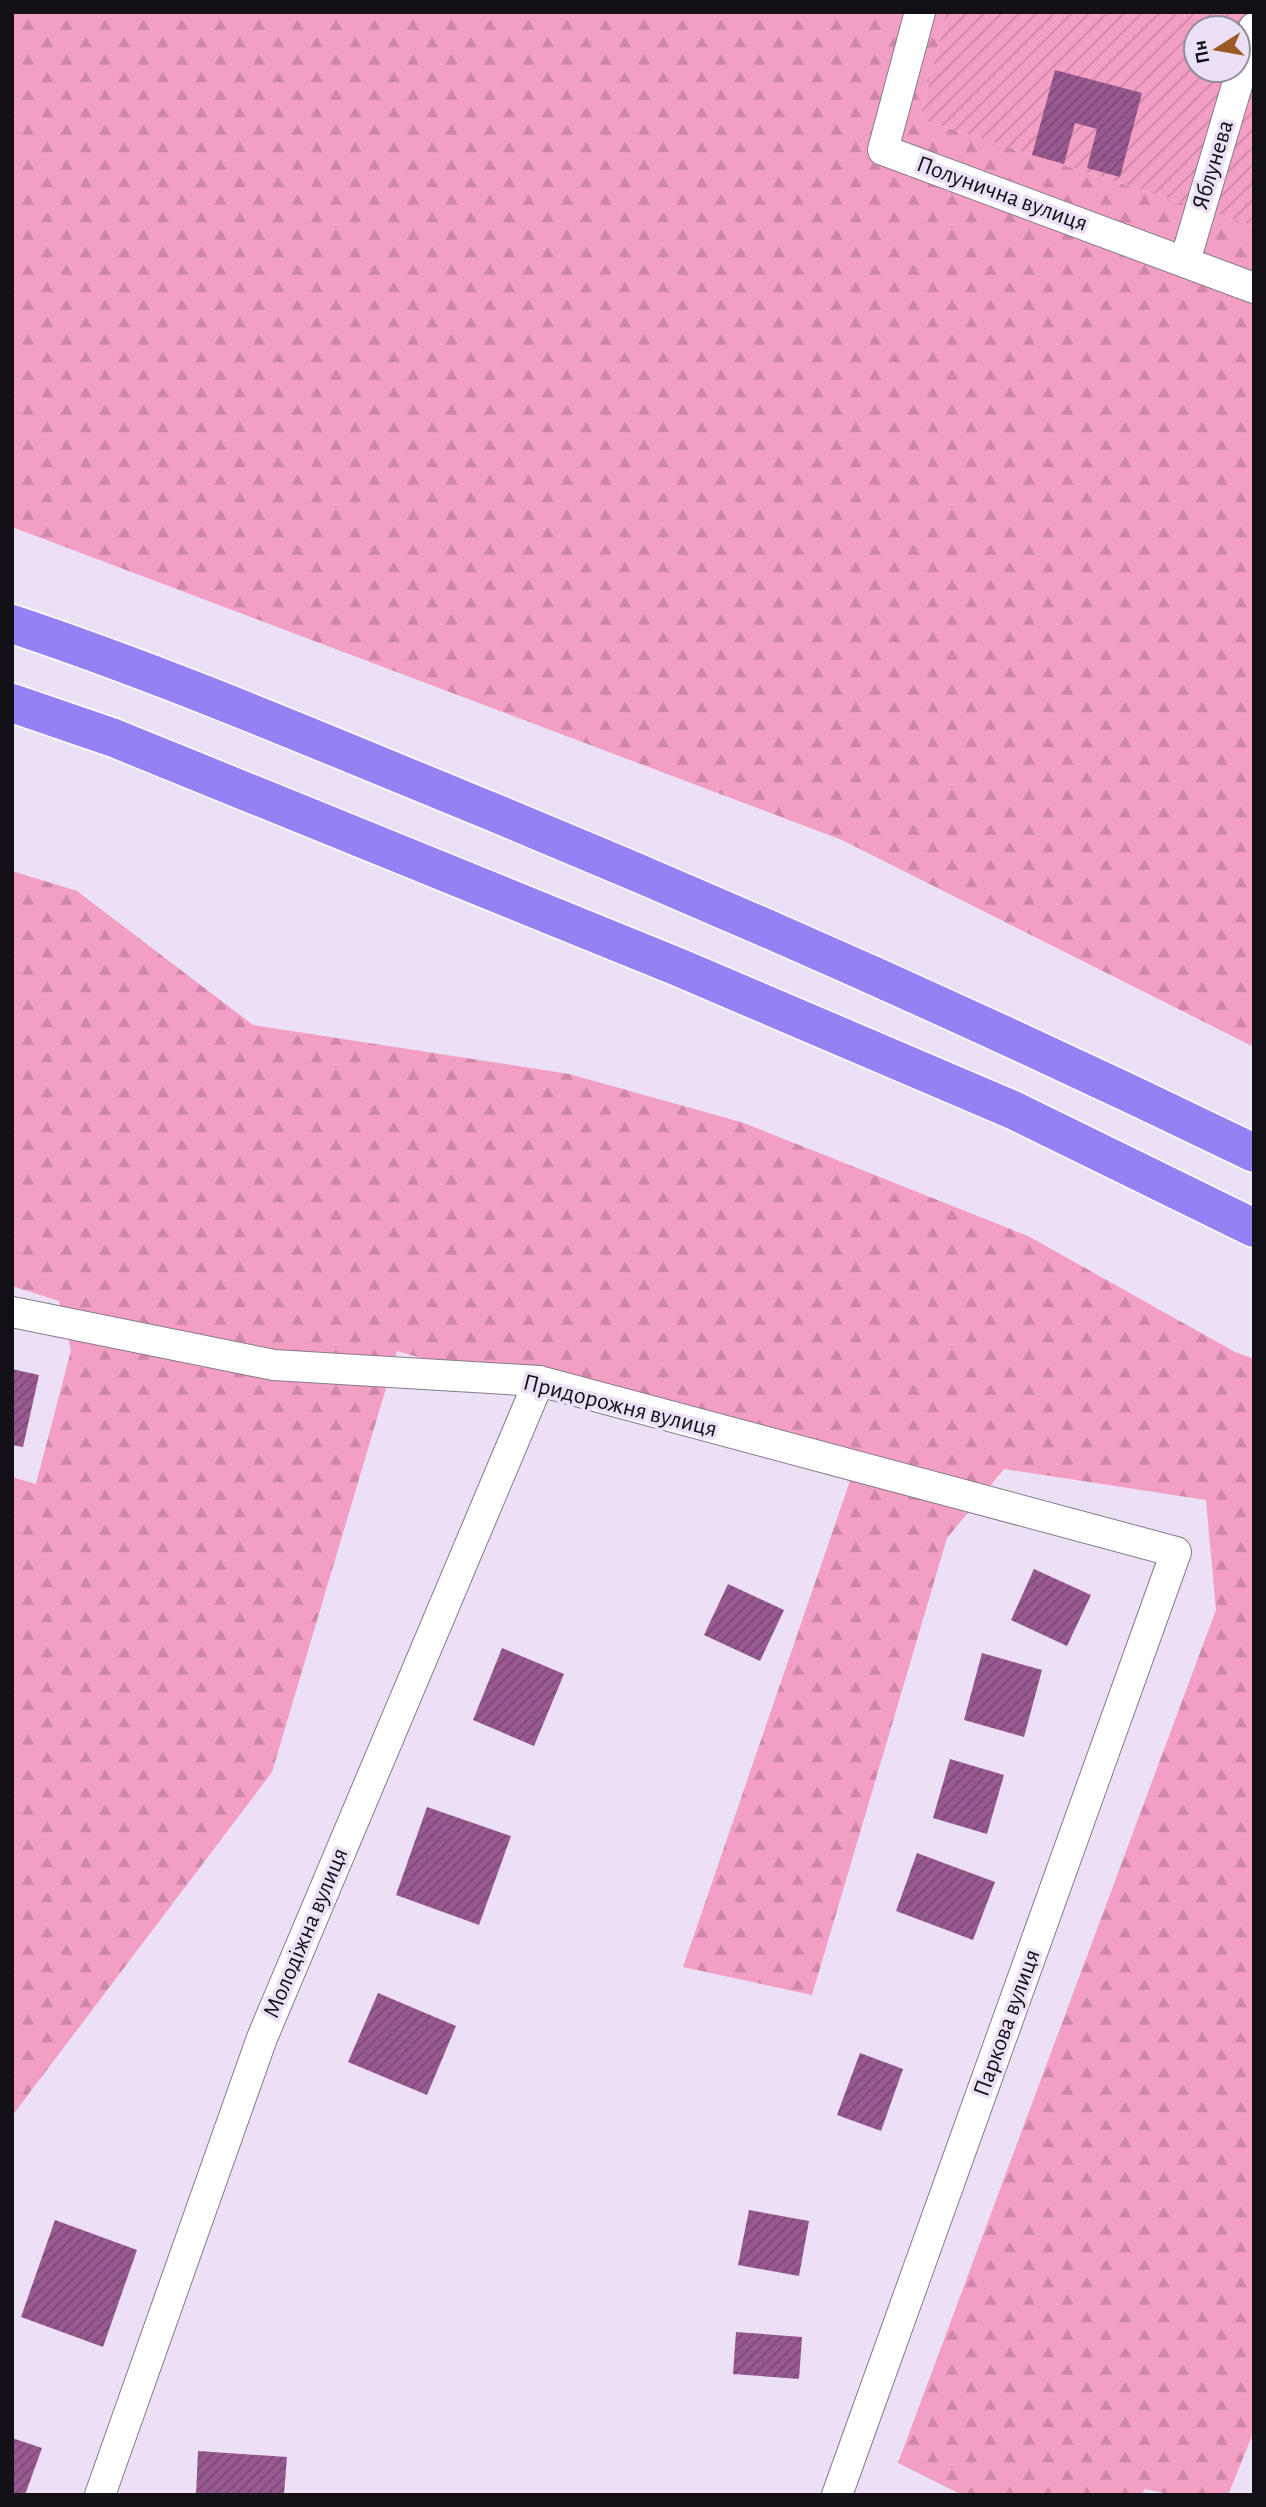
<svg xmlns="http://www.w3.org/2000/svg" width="1266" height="2507" font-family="'Alegreya Sans',sans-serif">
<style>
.forest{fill:url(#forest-firs)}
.garden{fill:url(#garden-furrows);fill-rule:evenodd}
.building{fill:url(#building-hatch)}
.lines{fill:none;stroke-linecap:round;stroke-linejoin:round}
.street-casing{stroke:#857b8d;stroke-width:32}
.highway-casing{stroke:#fff;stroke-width:41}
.street{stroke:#fff;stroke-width:30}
.highway{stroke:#9581f3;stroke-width:38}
.labels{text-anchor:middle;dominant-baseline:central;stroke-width:7;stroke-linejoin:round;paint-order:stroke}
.street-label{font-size:24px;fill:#130f16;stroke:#ebe0f5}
</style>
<defs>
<pattern id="forest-firs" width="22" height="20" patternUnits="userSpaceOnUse" patternTransform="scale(1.75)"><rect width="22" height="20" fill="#f39ec3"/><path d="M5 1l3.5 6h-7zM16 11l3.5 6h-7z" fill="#cf87a7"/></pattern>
<pattern id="garden-furrows" width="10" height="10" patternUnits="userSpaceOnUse" patternTransform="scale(1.75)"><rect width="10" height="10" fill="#f39ec3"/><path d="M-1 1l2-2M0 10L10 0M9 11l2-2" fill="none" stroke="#cf87a7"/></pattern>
<pattern id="building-hatch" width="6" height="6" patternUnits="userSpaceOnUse" patternTransform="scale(1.75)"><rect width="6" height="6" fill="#985990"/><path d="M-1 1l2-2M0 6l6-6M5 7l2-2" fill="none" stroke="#7b4875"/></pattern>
</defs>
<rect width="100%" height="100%" fill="#ebe0f5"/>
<!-- forest -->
<g class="forest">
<path d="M12,12H946L920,119L1254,226V1047L842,840L12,527Z"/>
<path d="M12,871L77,891L253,1025L569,1074L744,1123L1028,1236L1235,1352L1254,1359V2431L1228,2495H1173L1145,2489L1141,2495H962L898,2463L1216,1610L1206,1500L1004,1469L947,1538L812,1995L683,1967L850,1481L397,1351L272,1772L12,2116V1477L36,1484L71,1350L59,1301L12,1286Z"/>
</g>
<!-- garden -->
<path class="garden" d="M946,12H1254V226L920,119ZM1196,28H1238V70H1196Z"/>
<!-- building -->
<g class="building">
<path d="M1055,70L1142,93L1120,177L1087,168L1097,129L1075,123L1064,164L1032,155Z"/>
<path d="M12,1369L39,1375L23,1447L12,1445Z"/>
<path d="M1034,1569L1091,1595L1067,1646L1011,1620Z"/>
<path d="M728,1584L784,1610L760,1661L704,1635Z"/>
<path d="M502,1648L564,1674L534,1746L473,1720Z"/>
<path d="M982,1653L1042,1670L1024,1737L964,1720Z"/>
<path d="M950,1759L1004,1775L987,1834L933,1818Z"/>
<path d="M427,1807L511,1836L479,1925L396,1895Z"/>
<path d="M917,1853L995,1882L973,1940L896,1911Z"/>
<path d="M378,1993L456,2026L427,2095L348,2062Z"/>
<path d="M860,2053L903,2069L881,2131L837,2115Z"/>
<path d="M749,2210L809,2221L799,2276L738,2265Z"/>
<path d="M55,2220L137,2250L103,2347L21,2317Z"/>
<path d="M736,2332L802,2337L799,2379L733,2374Z"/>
<path d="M12,2438L42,2448L25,2495H12Z"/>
<path d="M198,2451L287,2457L284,2495H196Z"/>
</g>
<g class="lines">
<defs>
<g id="street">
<path d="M920,12L883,150L1254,288"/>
<path d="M1185,261L1254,28"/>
<path d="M12,1312L274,1365L539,1381L1176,1552L837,2495"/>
<path d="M100,2495L262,2038L539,1381"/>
</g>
<g id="highway">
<path d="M12,624C165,675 312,738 461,799C730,909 992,1026 1254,1153"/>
<path d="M12,703L114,738L678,967L1013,1110L1254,1228"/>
</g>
</defs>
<!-- street casing -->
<use href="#street" class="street-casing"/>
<!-- highway casing -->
<use href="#highway" class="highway-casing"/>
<!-- street -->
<use href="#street" class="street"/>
<!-- highway -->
<use href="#highway" class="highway"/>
</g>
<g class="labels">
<!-- street labels -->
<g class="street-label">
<text transform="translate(1213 165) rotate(-73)">Яблунева</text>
<text transform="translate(1002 194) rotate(20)">Полунична вулиця</text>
<text transform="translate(620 1406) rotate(14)">Придорожня вулиця</text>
<text transform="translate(306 1933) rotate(-67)">Молодіжна вулиця</text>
<text transform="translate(1007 2023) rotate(-70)">Паркова вулиця</text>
</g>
</g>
<!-- border -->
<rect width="1266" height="2507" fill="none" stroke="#130f16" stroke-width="28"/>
<!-- north arrow -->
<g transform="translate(1217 49) rotate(259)"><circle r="33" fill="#ebe0f5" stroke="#958c9c" stroke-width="2"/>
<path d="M0-5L12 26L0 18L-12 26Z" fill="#9a5925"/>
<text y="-10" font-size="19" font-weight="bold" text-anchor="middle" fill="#130f16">Пн</text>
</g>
</svg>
